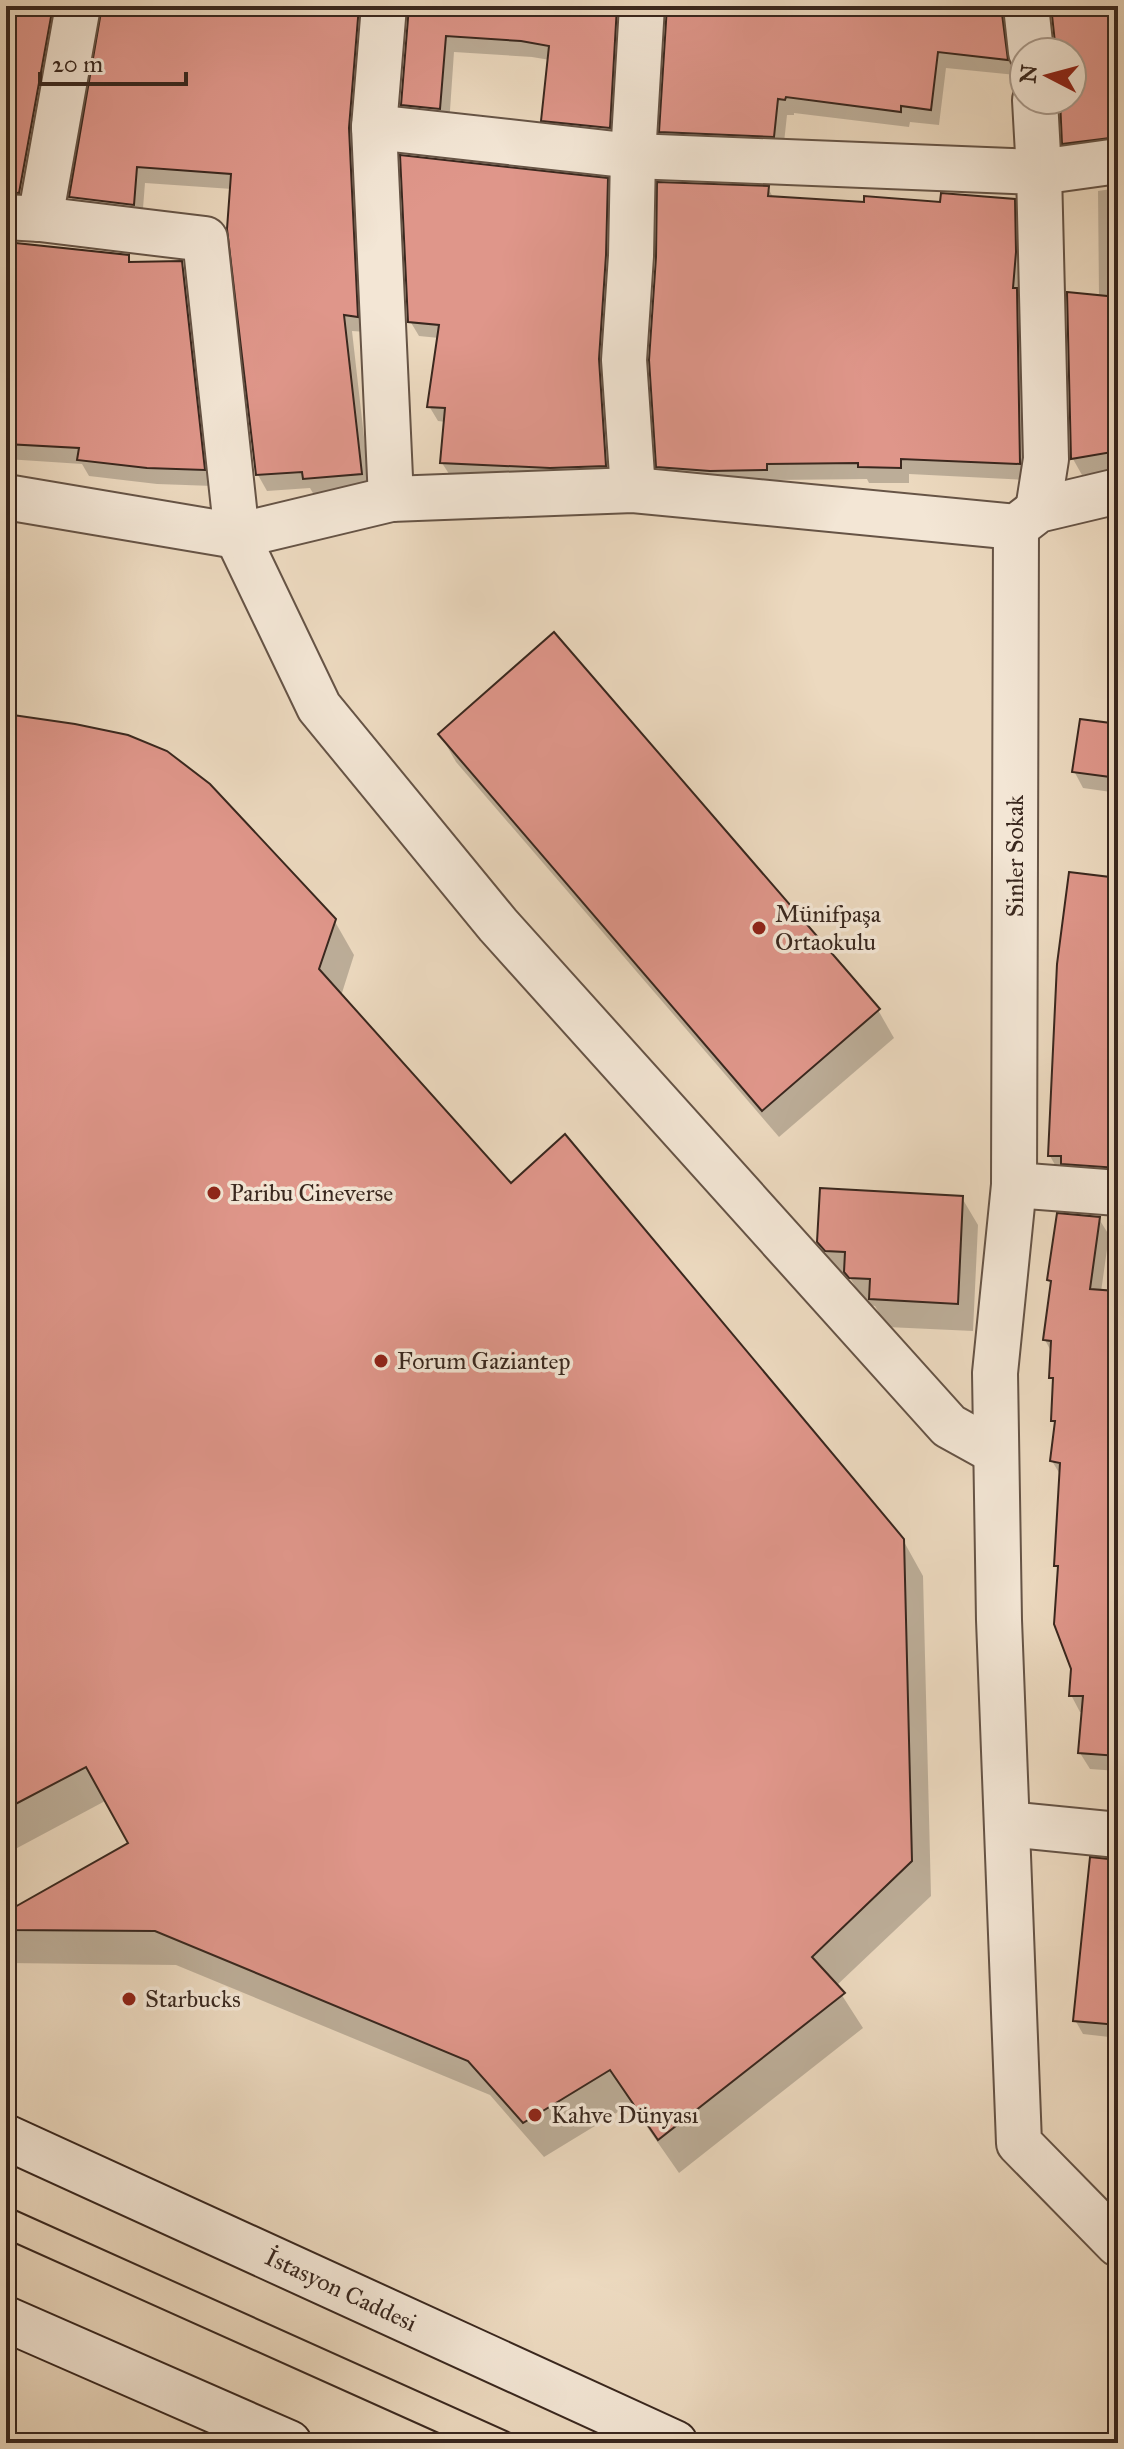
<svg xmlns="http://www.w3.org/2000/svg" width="1124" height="2449" font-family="'IM FELL Great Primer',serif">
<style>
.shadow{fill:#0003}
.building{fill:#df968a;stroke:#39271e;stroke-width:2}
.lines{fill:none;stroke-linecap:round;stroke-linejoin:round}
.street-casing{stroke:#665446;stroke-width:48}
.secondary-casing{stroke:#39271e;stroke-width:48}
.street{stroke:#f3e6d5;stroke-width:44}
.secondary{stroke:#f3e6d5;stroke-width:44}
.tram{stroke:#39271e;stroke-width:2}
.poi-dot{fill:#8f2418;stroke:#f3e6d5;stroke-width:3}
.labels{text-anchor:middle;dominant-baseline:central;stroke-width:7;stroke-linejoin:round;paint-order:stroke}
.street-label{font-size:24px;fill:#39271e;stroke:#f3e6d5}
.poi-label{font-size:24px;fill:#39271e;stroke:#f3e6d5;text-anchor:start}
</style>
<rect width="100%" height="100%" fill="#ecd9bf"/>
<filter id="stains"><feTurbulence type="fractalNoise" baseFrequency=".0025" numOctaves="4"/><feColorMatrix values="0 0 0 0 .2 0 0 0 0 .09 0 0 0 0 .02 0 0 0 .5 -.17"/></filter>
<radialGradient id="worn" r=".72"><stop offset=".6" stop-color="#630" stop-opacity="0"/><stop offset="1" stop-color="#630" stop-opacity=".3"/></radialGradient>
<!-- shadow -->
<g class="shadow">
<path d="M6,6H69L28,209L6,210Z"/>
<path d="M104,6H375L366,332L352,331L370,490L314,495L310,488L267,491L258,475L232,189L145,183L142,221L81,213L71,197Z"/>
<path d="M411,6H633L618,144L553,136L543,120L550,60L532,57L454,52L449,125L412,121L403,104Z"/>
<path d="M669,6H1017L1009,26L1016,75L946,68L939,125L910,122L909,127L794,113V115H787L783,152L671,148L662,132Z"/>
<path d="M1053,6H1118V153L1074,159L1064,143L1062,100H1072V52H1057Z"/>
<path d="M606,180L615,195L614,480L451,477L442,463L446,422L438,421L429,406L439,338L419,336L410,321Z"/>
<path d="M768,188L774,199L865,205L1013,201L1023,217L1028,480L909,474V483H869L867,479L775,480V486L668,483L658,467Z"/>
<path d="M1118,188V469L1082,475L1073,459L1069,294L1099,297L1098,191Z"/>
<path d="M6,244L128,257L132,264L181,263L191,280L213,486L157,484L89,476L82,464L6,459Z"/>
<path d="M6,716L334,920L354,955L341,996L511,1186L903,1540L923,1576L931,1896L836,1986L863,2028L679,2173L631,2104L544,2157L490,2095L176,1965L6,1963V1914L131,1844L107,1800L6,1854Z"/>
<path d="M1118,727V793L1083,788L1074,771Z"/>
<path d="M440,734L878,1010L894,1038L779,1137L456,762Z"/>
<path d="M1118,880V1183L1059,1172L1050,1156Z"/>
<path d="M962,1198L978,1225L973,1331L887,1327L875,1306L867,1305L850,1278H843L836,1270L819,1242Z"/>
<path d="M1099,1219L1109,1235L1101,1292L1114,1293L1118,1299V1771L1090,1769L1080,1753L1084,1712H1080L1071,1695L1073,1669L1060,1572L1056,1565L1061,1476L1052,1461L1056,1427L1053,1420L1054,1384L1051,1377L1052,1353L1045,1340L1052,1286L1049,1280Z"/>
<path d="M1118,1862V2038L1083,2034L1075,2020Z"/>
</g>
<!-- building -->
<g class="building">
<path d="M6,6H53L19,193L6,192Z"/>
<path d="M102,6H359L349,128L358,317L344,315L362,474L303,479L302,472L256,475L227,229L231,174L137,167L134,205L69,197Z"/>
<path d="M409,6H617L610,128L541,121L549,46L521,41L446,36L440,109L401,105Z"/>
<path d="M667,6H1001L1008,60L938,52L931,110L901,106V112L786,97L785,100L778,99L774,137L659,132Z"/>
<path d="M1051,6H1118V137L1062,144L1060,100H1072V52H1056Z"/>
<path d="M400,155L608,178L606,255L599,359L606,466L550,468L440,463L445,408L427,407L439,325L408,322Z"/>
<path d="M657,182L769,186L768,196L864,202V196L940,202L941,193L1015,199L1016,252L1013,288H1017L1020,464L901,459V468L858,467V463L767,464V470L710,471L656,467L649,360L656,257Z"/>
<path d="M6,242L129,255V262L182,261L205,470L147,468L77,460L79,448L6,444Z"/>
<path d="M1067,292L1117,297L1113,352L1118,353V369L1111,417L1118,451L1071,459Z"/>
<path d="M554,632L880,1009L762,1111L438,734Z"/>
<path d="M6,714L75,724L128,735L167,751L210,784L336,919L319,969L511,1183L565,1134L904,1539L912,1861L812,1957L845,1993L658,2140L610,2070L523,2123L468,2061L155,1931L6,1930V1912L128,1843L86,1767L6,1809Z"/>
<path d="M1080,719L1118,724V778L1072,772Z"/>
<path d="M1069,872L1118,878V1168L1061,1164V1156H1048L1057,964Z"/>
<path d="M820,1188L963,1196L958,1304L869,1299L870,1279L849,1278L844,1272L845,1252L825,1251L817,1242Z"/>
<path d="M1057,1213L1100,1217L1090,1289L1116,1291L1113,1342L1118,1343V1756L1078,1753L1083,1696H1069L1071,1669L1054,1624L1058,1566H1054L1060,1463L1050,1461L1055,1421H1051L1053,1378H1049L1051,1341L1043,1340L1051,1281L1047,1280Z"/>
<path d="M1090,1857L1118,1860V2025L1073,2021Z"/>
</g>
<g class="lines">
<defs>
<g id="street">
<path d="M384,6L374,127L391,499"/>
<path d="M1026,6L1031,52"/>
<path d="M1035,100L1039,172L1046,459L1038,510"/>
<path d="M374,127L633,156L1039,172L1118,161"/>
<path d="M6,217L40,219L205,239L237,536L319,707L498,925L949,1426L996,1452"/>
<path d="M40,219L78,6"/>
<path d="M633,490L624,360L631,256L633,156L642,6"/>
<path d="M6,497L237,536L391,499L633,490L1016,527L1038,510L1118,491"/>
<path d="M1016,527L1014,1185L995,1373L999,1620L1019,2143L1118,2244"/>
<path d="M1014,1185L1118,1193"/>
<path d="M1007,1824L1118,1835"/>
</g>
<g id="secondary">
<path d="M6,2137L675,2443"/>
<path d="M6,2319L289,2443"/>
</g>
</defs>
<!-- street casing -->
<use href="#street" class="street-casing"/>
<!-- secondary casing -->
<use href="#secondary" class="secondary-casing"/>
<!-- street -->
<use href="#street" class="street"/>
<!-- secondary -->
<use href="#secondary" class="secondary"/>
<!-- tram -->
<g class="tram">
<path d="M6,2206L533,2443"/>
<path d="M6,2239L461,2443"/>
</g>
</g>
<!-- markers -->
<g class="poi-dot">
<circle cx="759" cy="928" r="8"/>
<circle cx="214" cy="1193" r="8"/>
<circle cx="381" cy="1361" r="8"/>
<circle cx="129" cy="1999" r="8"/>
<circle cx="535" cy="2115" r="8"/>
</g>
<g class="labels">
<!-- street labels -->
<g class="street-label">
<text transform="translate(1015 856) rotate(-90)">Sinler Sokak</text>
<text transform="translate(341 2290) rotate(25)">İstasyon Caddesi</text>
</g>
<!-- poi labels -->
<g class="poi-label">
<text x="775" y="914">Münifpaşa<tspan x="775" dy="28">Ortaokulu</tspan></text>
<text x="230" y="1193">Paribu Cineverse</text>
<text x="397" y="1361">Forum Gaziantep</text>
<text x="145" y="1999">Starbucks</text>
<text x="551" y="2115">Kahve Dünyası</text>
</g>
</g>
<!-- margin -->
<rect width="1124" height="2449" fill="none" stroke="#ecd9bf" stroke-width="32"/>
<rect x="8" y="8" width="1108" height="2433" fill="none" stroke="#39271e" stroke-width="4"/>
<rect x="16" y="16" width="1092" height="2417" fill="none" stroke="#39271e" stroke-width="2"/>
<!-- north arrow -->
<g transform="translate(1048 76) rotate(276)"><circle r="38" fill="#f3e6d5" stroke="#a99a8c" stroke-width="2"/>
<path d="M0-6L14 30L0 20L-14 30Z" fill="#8f2418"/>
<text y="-12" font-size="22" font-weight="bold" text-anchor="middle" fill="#39271e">N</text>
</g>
<!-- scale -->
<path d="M40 72v12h146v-12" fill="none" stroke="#39271e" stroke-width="4"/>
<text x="52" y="72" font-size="24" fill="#39271e" stroke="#f3e6d5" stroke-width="6" paint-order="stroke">20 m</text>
<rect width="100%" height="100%" filter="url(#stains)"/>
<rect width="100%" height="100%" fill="url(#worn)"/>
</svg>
